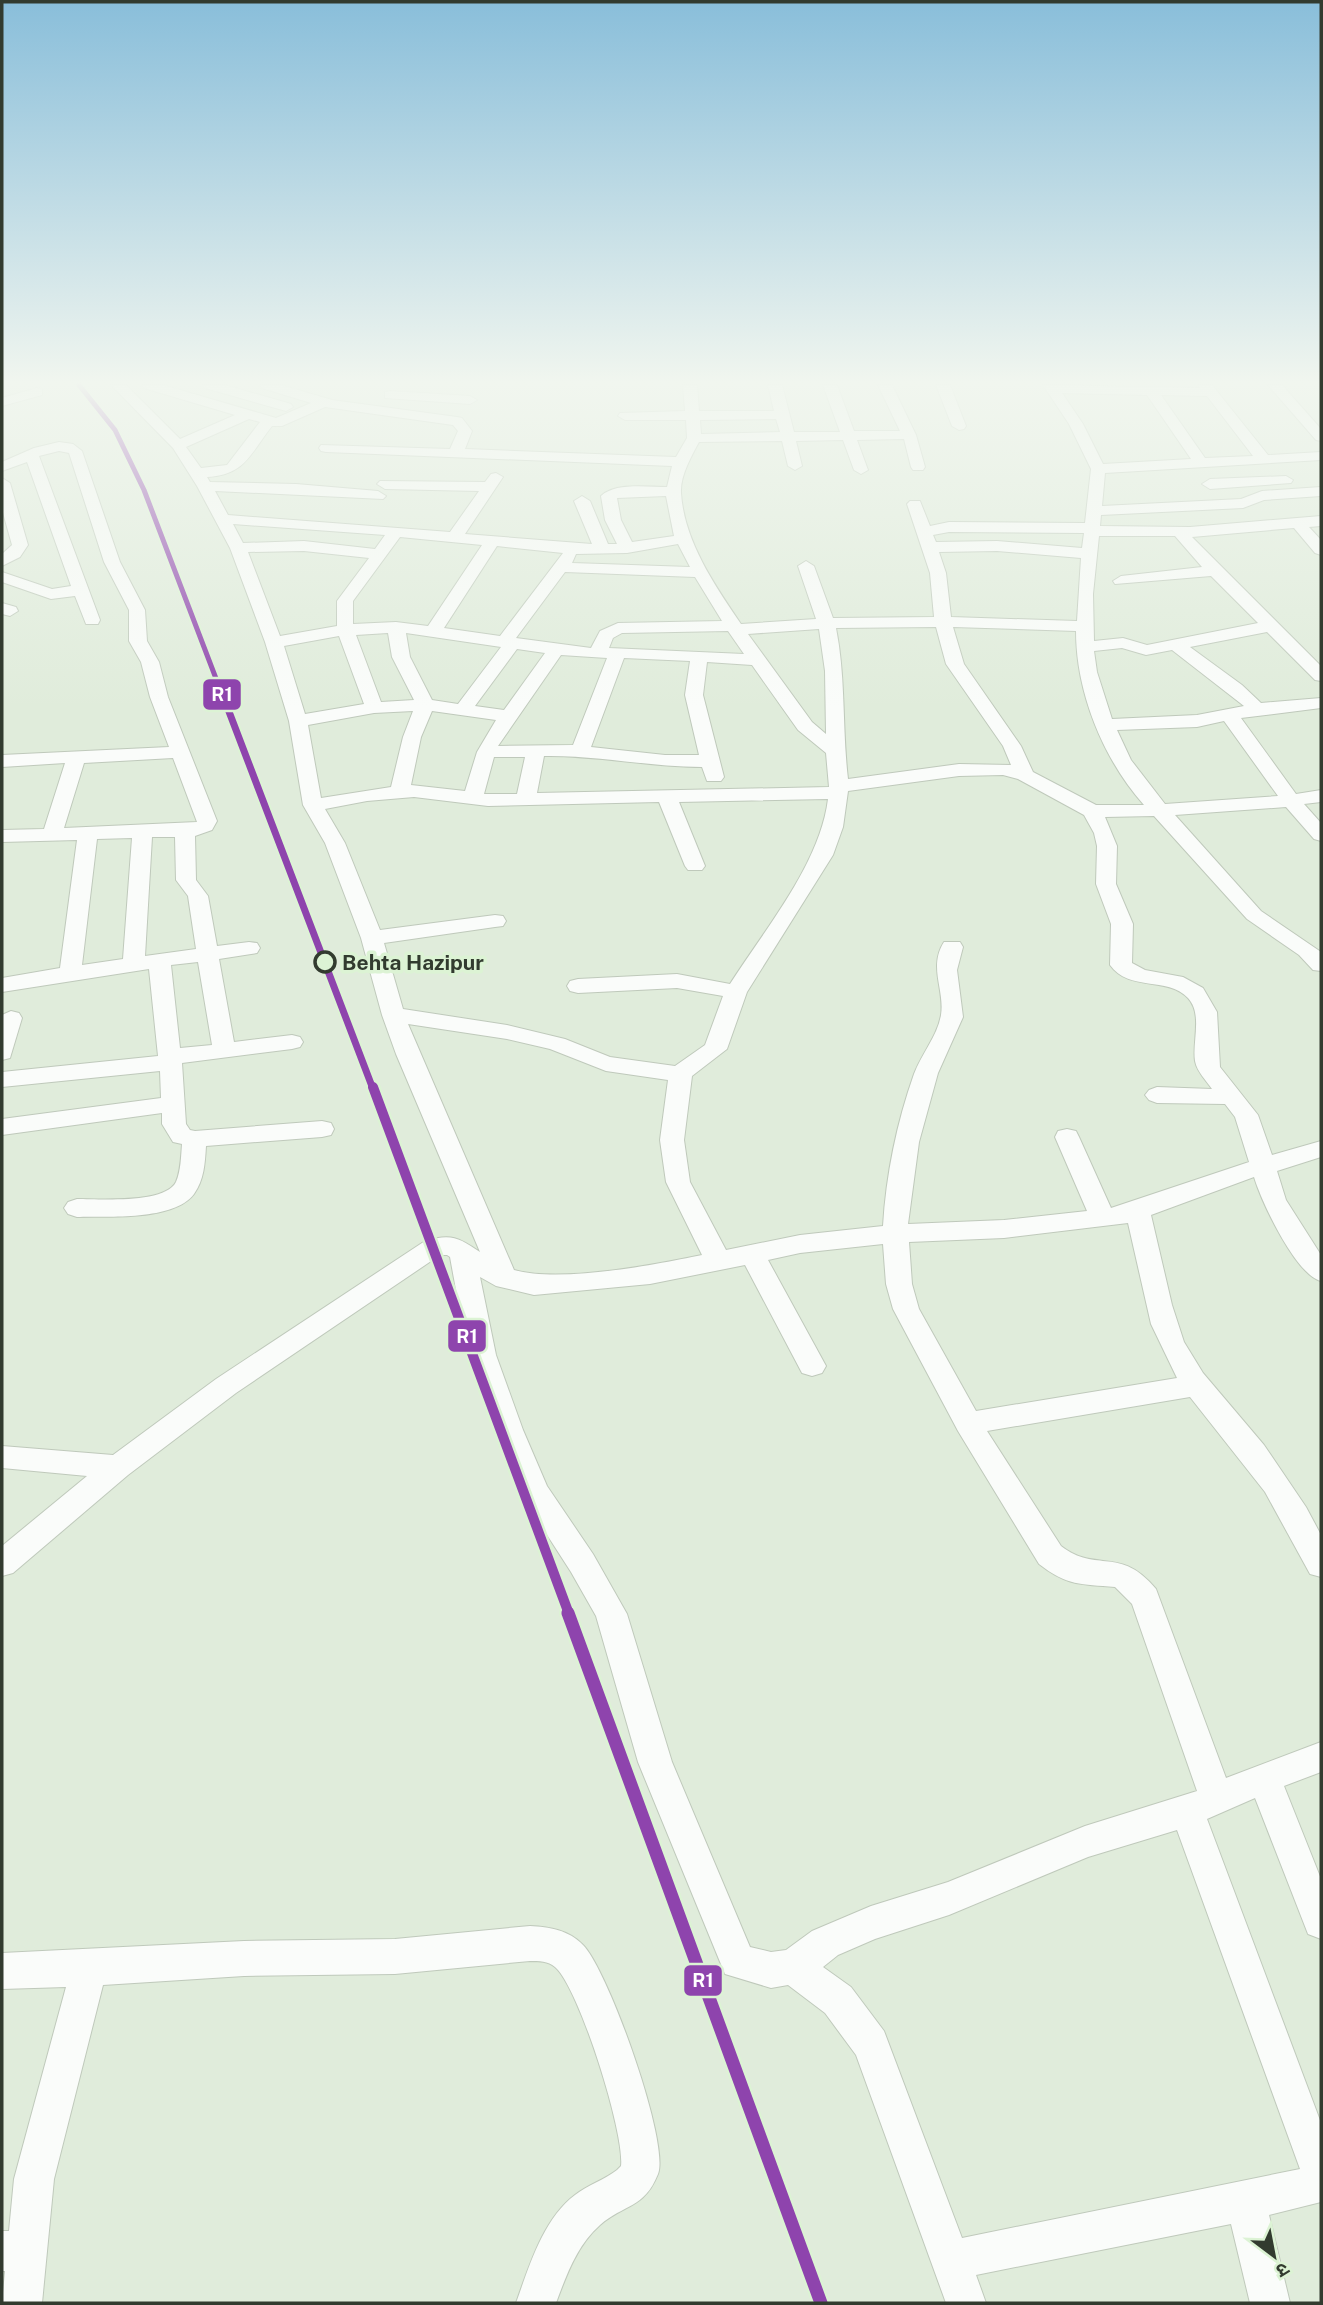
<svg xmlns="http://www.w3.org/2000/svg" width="1323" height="2305" font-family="'Public Sans','Noto Sans Devanagari',sans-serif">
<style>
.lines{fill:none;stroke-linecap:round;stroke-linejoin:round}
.minor-casing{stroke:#bfc9bb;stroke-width:2}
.minor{fill:#fafcfa;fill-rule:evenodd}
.rail-1-far3-casing{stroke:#dcf3d4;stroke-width:9}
.rail-1-far2-casing{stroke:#dcf3d4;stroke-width:11}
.rail-1-far1-casing{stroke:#dcf3d4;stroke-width:15}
.rail-1-casing{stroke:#dcf3d4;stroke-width:18}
.rail-1-far3{stroke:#8e44ad;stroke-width:5}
.rail-1-far2{stroke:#8e44ad;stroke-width:7}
.rail-1-far1{stroke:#8e44ad;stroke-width:10}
.rail-1{stroke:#8e44ad;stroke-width:13}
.stop-dot{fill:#dcf3d4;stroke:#323b2f;stroke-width:3.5}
.labels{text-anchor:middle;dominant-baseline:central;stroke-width:7;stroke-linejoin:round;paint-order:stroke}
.stop-label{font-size:21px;font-weight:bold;fill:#323b2f;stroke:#dcf3d4;text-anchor:start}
.line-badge{stroke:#dcf3d4;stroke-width:2.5}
.badge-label{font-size:19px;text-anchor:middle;font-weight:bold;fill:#fff}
</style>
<rect width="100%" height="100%" fill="#e0ecdb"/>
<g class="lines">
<defs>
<g id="minor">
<path d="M111,385H126L180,439L235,415L144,388L142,385H163L276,418L311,403L262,388L260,385H281L332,400L457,417L462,418L472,431L465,449L676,457L687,438L686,420H625L618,416L620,413L685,411L683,385H697L699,411H774L768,385H782L794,432H840L823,385H837L854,431H900L878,385H892L916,435L925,467L923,470H913L911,467L904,439L857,440L868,470L861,474L854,470L843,440L796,441L802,466L795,470L788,466L782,441L699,442C691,457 680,476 681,493C684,541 715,586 741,624L816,619L798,566L806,561L814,566L833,618L934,617L930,573L907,504L910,501H920L930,526L949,522L1085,523L1091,469L1069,424L1043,385L1200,388L1198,385H1212L1268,455L1321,452V460L1105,473L1102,506L1241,499L1262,491L1321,487V496L1264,500L1243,508L1101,515L1100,526L1190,527L1321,516V526L1309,527L1321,540V555L1315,553L1294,528L1192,537L1321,666V681L1315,680L1267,632L1190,647L1242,685L1261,703L1321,698V708L1241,718L1296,794L1321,790V802L1304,804L1321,823V841L1314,839L1286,807L1175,815L1261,911L1321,952V971L1313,970L1299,955L1247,919L1154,816L1105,817L1117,846L1116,884L1133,924L1132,963L1145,970L1183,977L1203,988L1217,1012L1220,1067L1258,1115L1272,1155L1321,1141V1157L1277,1171L1286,1200L1321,1255V1281C1296,1275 1262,1203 1254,1177L1151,1215L1172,1305L1184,1342L1203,1373L1264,1445L1306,1507L1321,1535V1577L1310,1574L1265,1492L1190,1397L987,1431L1061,1546C1097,1574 1120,1545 1156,1589L1226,1778L1321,1742V1772L1284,1786L1321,1879V1939L1308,1934L1255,1798L1207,1819L1321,2123V2202L1269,2215L1290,2303H1250L1231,2224L976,2275L986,2303H946L856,2055L825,2013L788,1985L771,1988L725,1974L638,1762L596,1616L571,1572L524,1499L495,1430L468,1355L450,1257L447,1255H440L236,1393L128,1475L13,1573L2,1576V1546L87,1476L2,1468V1446L113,1455L216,1379L425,1241C452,1233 459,1238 480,1252L396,1054L382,1015L361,938L325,843L303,805L289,721L265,642L230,548L197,486L173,448ZM1062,393L1147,395L1191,459L1103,464L1083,424ZM1161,395L1207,396L1253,456L1205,458ZM325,407L453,425L458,431L450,449L321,445L319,448L321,451L326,452L672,466L667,487C648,487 615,482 601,496L605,520L617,544H608L590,501L582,496L574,501L592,544L465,534L503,477L496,473L491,474L485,482L380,481L377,484L385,489L479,491L450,532L228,515L215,491L383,499L386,496L378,491L296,484L210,482L207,477C245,475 250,454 272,426H282ZM249,419L260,422L227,465L201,468L186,447ZM776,419L780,432L701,434L700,420ZM666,496L674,536L632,542L621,520L617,498ZM233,524L385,535L375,549L304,541L243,543ZM949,532L1084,533L1082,548L997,541L936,542L933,535ZM1099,536H1175L1202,567L1121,576L1113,581L1115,584L1211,576L1258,623L1147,645L1123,638L1094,641L1093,594ZM400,537L482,545L428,626L396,622L353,624V601ZM678,544L690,567L572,563L576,554L627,553ZM497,546L563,553L500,636L444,628ZM304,551L369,558L337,601V626L280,636L248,552ZM997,551L1081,558L1077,621L951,617L946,573L939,552ZM565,572L695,577L722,621L618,623L600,631L591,648L516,638ZM936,627L946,664L1003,746L1011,765L959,764L848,779C842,729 846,678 836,628ZM953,627L1076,631C1076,692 1103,759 1144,805H1096L1033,772L1021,746L964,664ZM819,629L825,671L826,734L812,722L748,634ZM728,631L744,654L609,648L613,638L622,633ZM388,633L392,657L414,700L381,702L356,635ZM406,633L501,647L458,704L432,700L410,657ZM339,636L364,704L305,714L284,646ZM1122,648L1146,655L1172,650L1244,706L1197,715L1112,719L1097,672L1094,651ZM517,649L545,653L504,710L475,706ZM561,655L607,658L573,745L498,746ZM624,658L690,661L685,695L699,755H665L591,747ZM707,662L752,665L798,730L826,753L829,787L537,793L544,756C597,755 649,767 702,767L707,781H721L724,777L703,695ZM413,711L403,737L391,787L321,798L308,725L374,713ZM432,711L496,720L477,752L465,791L411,785L421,737ZM1224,721L1278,796L1165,804L1131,760L1117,730L1197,727ZM494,757H525L517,794H484ZM1003,775L1018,779L1084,815L1094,833L1097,846L1096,884L1111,924L1110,965C1129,992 1167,976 1188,998C1203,1014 1192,1042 1195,1061C1197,1072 1206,1080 1212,1089L1157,1087L1149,1090L1145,1095L1149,1100L1157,1103L1225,1104L1235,1117L1249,1162L1111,1208L1079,1137L1076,1131L1067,1129L1058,1131L1055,1137L1087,1211L1004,1220L908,1224L919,1142L938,1073L963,1017L957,970L963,947L960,942H944C928,967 945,990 941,1015C938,1035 921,1055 914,1074C897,1122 886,1175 883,1226L800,1235L726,1250L690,1182L684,1140L692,1076L727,1049L747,992L833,855L843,827L848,791L959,776ZM414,797L488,806L659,802L685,866L688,870H702L705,866L679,802L828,799C820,864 765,929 730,984L677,974L578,979L570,981L567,986L570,991L578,993L677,988L723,996L705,1045L675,1066L610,1057L565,1039L507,1025L403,1009L384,943L495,927L503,926L506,921L503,916L495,915L380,930L345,843L325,809L367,801ZM408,1024L507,1039L550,1049L606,1071L668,1080L660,1140L666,1182L702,1255C654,1265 560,1283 514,1270ZM1128,1223L1151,1324L1177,1378L976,1411L919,1309L912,1284L909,1242L1004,1238ZM883,1244L886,1284L893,1309L958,1431L1039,1564C1067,1586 1081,1584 1115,1587L1132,1604L1197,1791L1085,1826L948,1882L871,1906L812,1931L786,1950L771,1952L750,1947L672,1762L627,1614L593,1554L547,1486L523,1430L496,1355L480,1277L496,1286L534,1295L650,1284L745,1265L802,1373L812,1376L822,1373L826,1366L768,1260L800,1253ZM1177,1830L1300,2169L962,2238L884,2031L851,1987L823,1967L838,1955L875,1939L949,1915L1088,1857Z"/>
<path d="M203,385H225L291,404L293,407L286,411L205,388Z"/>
<path d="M936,385H950L966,426L964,429L959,430L952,426Z"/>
<path d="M1268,385H1282L1321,429V441L1316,440Z"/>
<path d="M37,388L42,389V395L2,406V398Z"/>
<path d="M390,391L470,396L477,400L470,404L385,398V392Z"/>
<path d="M59,442L73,444L82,451L120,562L145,610L147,641L159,662L168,697L217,821L212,830L195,836L196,880L208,896L217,946L249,942L257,943L260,948L257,953L219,959L234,1042L292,1035L300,1037L303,1042L300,1047L292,1049L182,1063L186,1124L190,1130L195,1131L322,1121L331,1123L334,1129L331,1135L322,1137L206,1146C205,1163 204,1180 194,1194C174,1221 108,1216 77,1217L68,1214L64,1208L68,1202L77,1199C99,1199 165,1204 176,1182C181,1171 181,1156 182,1144L173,1142L162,1124V1113L2,1135V1119L161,1098L160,1071L2,1087V1072L158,1056L149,969L2,992V978L60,968L77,840L2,842V830L44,829L65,763L2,767V755L169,747L150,697L141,662L129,641V610L104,562L69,453L59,451L39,456L100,620L98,624H86L75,596L51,599L2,582V572L52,589L71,586L27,462L2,471V462L34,448ZM173,758L197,822L64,828L84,763ZM152,837H175L176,880L188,896L196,949L145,956ZM132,838L123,959L82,965L97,839ZM198,962L212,1045L180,1048L171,965Z"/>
<path d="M1286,476L1293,480L1291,483L1210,489L1202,484L1210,479Z"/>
<path d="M2,478L10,483L28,545L20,557L2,566V554L12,545L2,509Z"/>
<path d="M2,603L16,607L18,611L10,616L2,614Z"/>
<path d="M11,1011L19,1013L22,1018L10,1058L2,1060V1015Z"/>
<path d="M530,1926C549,1927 569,1930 583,1945C608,1970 670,2143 658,2174C644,2209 624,2204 600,2225C577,2245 566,2276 556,2303H516C529,2267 543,2219 575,2195C588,2185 604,2180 617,2170L621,2166C625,2134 579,1987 555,1967C548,1961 539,1961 530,1961L395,1974L244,1976L103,1985L54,2179L42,2303H2L5,2271H2V2231H9L14,2179L66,1987L2,1989V1953L244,1941L395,1939Z"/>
</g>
</defs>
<!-- minor casing -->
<use href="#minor" class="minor-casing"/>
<!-- minor -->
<use href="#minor" class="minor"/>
<defs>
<path id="rail-1-far3" d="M79,385L115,430L144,490L220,689"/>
<path id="rail-1-far2" d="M220,688L373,1089"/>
<path id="rail-1-far1" d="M373,1087L569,1614"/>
<path id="rail-1" d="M568,1613L821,2303"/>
</defs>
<!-- rail-1-far3 casing -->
<use href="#rail-1-far3" class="rail-1-far3-casing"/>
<!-- rail-1-far2 casing -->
<use href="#rail-1-far2" class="rail-1-far2-casing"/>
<!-- rail-1-far1 casing -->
<use href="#rail-1-far1" class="rail-1-far1-casing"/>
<!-- rail-1 casing -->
<use href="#rail-1" class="rail-1-casing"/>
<!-- rail-1-far3 -->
<use href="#rail-1-far3" class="rail-1-far3"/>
<!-- rail-1-far2 -->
<use href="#rail-1-far2" class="rail-1-far2"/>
<!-- rail-1-far1 -->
<use href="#rail-1-far1" class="rail-1-far1"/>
<!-- rail-1 -->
<use href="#rail-1" class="rail-1"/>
</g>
<!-- sky -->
<linearGradient id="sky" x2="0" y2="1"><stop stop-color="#89beda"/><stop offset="0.54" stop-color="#f1f6ef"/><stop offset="1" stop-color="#f1f6ef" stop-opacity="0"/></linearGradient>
<rect width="1323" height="708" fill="url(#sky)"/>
<!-- markers -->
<circle class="stop-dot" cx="325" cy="962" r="10"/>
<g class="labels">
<!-- stop labels -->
<g class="stop-label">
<text x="342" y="962">Behta Hazipur</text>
</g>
</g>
<g class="line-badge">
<rect x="202" y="678" width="40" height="33" rx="7" fill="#8e44ad"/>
<rect x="447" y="1319" width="40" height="34" rx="7" fill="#8e44ad"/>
<rect x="683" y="1964" width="40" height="33" rx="7" fill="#8e44ad"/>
</g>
<g class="badge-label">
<text x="222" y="701">R1</text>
<text x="467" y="1343">R1</text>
<text x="703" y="1987">R1</text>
</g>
<!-- border -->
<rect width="1323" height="2305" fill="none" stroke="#323b2f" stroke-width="7"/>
<!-- north arrow -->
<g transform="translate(1274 2256) rotate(148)" stroke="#dcf3d4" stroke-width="5" paint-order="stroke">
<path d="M0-5L12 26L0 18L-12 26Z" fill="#323b2f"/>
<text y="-10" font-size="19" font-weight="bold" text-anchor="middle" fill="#323b2f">उ</text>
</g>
</svg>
